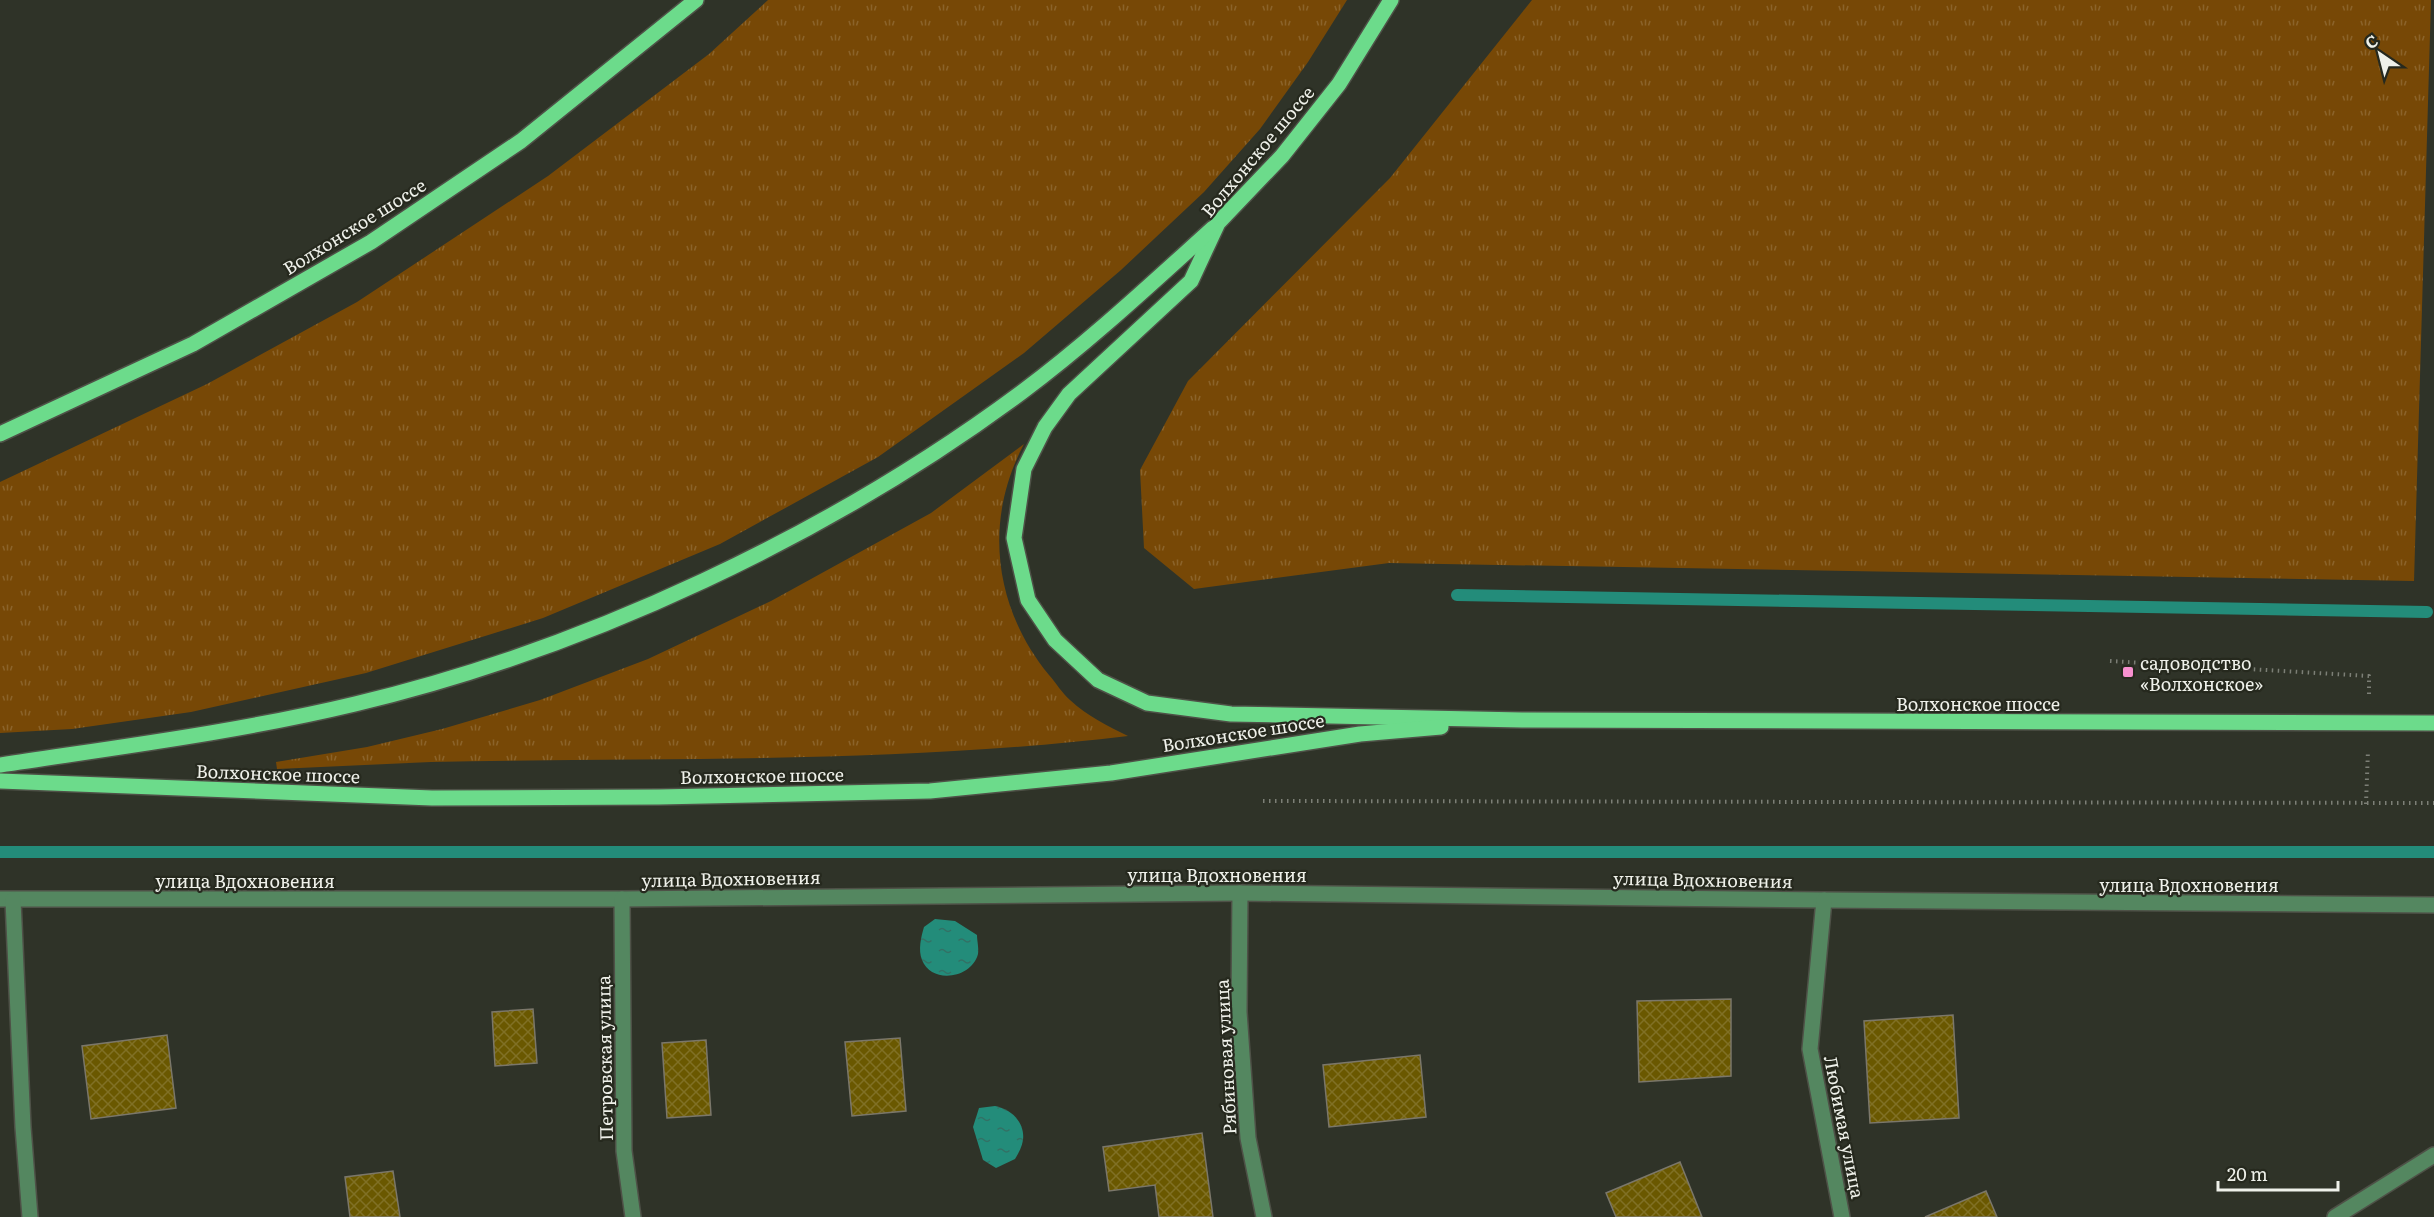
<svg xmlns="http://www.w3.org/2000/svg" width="2434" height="1217" font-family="Literata,serif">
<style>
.grass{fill:url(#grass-tufts)}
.water{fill:url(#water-ripples)}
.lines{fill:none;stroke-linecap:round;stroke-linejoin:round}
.stream{stroke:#238c7a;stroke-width:12}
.building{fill:url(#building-cross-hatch);stroke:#7b776a;stroke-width:1.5}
.minor-casing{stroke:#4e5147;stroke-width:18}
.major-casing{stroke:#4e5147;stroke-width:18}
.path{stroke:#7c7f76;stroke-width:4;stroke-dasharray:1.5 4.5;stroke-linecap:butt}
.minor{stroke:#548760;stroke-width:15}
.major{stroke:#6cdb8b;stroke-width:15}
.poi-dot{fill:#f790cf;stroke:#26291e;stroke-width:2}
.labels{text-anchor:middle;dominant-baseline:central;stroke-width:4.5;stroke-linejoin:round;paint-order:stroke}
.street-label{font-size:18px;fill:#eff1ea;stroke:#26291e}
.poi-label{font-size:18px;fill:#eff1ea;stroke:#26291e;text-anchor:start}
</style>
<defs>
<pattern id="grass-tufts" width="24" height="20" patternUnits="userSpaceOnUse" patternTransform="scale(1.5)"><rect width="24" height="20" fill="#774806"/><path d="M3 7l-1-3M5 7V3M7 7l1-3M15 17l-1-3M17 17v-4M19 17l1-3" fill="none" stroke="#8b632a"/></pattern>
<pattern id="water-ripples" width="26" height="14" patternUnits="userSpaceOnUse" patternTransform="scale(1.5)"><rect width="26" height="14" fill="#238c7a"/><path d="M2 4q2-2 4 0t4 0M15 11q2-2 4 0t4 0" fill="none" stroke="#327165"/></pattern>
<pattern id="building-cross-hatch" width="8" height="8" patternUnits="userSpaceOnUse" patternTransform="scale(1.5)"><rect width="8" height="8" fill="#6a5800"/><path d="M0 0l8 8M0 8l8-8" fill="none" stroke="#807025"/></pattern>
</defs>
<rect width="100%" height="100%" fill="#2f3328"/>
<!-- grass -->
<g class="grass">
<path d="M768,0H1347L1308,62L1260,129L1204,192L1121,270L1024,353L878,457L720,544L543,618L366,673L191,712L72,729L0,733V482L207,384L357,302L548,176L709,54Z"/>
<path d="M1532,0H2431L2414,581L1389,563L1194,589L1144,548L1140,470L1188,381L1390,178Z"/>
<path d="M1024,444C983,521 994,608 1049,675C1056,683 1062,693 1070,700C1087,716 1108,726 1128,736C897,764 664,757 431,762C379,764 328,767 277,769L276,762L367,747L442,729L540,700L648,659L771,601L931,513Z"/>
</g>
<!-- water -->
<g class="water">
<path d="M935,919L955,921L977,935C977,941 979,948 978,954C972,978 932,985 922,960C918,950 921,937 924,927Z"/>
<path d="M995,1106C1011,1109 1025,1122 1023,1140C1022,1147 1018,1154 1015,1159L996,1168L983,1160L973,1127L979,1108Z"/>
</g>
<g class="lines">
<!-- stream -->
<g class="stream">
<path d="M1457,595L2427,612"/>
<path d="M0,852H2434"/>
</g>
</g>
<!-- building -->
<g class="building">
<path d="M1731,999V1076L1639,1082L1637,1001Z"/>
<path d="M533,1009L537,1063L495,1066L492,1012Z"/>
<path d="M1953,1015L1959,1118L1870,1123L1864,1021Z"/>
<path d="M167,1035L176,1108L91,1119L82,1046Z"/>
<path d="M900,1038L906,1111L852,1116L845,1042Z"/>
<path d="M706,1040L711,1115L667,1118L662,1043Z"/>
<path d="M1420,1055L1426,1117L1329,1127L1323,1065Z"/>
<path d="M1202,1133L1213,1217H1159L1155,1185L1109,1191L1103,1147Z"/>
<path d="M1680,1162L1702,1217H1616L1606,1193Z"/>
<path d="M393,1171L400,1217H350L345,1177Z"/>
<path d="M1986,1191L1997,1217H1925Z"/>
</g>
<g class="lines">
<defs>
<g id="minor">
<path d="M1240,893L1239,1012L1248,1138L1264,1217"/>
<path d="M0,899H622L1240,893L1824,900L2434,905"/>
<path d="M622,899L624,1151L633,1217"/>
<path d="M13,900L23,1127L30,1217"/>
<path d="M1824,900L1810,1049L1842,1217"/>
<path d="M2335,1217L2434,1155"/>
</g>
<g id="major">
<path d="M1391,0L1339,84L1282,156L1218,223L1191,281L1069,394L1045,427L1024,469L1014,538L1028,600L1055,640L1098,680L1147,703L1231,714L1522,720L2434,723"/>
<path d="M0,434L193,344L371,242L521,141L696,0"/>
<path d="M0,765C119,747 238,732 355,704C587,649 831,534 1022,392C1089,342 1151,284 1213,228"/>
<path d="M0,781L432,798L659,797L930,791L1111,773L1360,734L1441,727"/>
</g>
</defs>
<!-- minor casing -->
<use href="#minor" class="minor-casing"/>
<!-- major casing -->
<use href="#major" class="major-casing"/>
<!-- path -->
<g class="path">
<path d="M2110,661L2369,676V694"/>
<path d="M1263,801L2434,803"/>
<path d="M2366,804L2368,750"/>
</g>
<!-- minor -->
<use href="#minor" class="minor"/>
<!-- major -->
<use href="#major" class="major"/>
</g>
<!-- markers -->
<rect class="poi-dot" x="2122" y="666" width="12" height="12" rx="3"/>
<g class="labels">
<!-- street labels -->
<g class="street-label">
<text transform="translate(1257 151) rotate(-50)">Волхонское шоссе</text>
<text transform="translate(354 226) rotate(-32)">Волхонское шоссе</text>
<text x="1978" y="703">Волхонское шоссе</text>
<text transform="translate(1243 732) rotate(-9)">Волхонское шоссе</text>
<text transform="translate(278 773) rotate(2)">Волхонское шоссе</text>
<text transform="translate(762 775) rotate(-1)">Волхонское шоссе</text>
<text x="1217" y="874">улица Вдохновения</text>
<text transform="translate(731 878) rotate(-1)">улица Вдохновения</text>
<text transform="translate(1703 879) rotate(1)">улица Вдохновения</text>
<text x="245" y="880">улица Вдохновения</text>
<text x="2189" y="884">улица Вдохновения</text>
<text transform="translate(1225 1057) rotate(-93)">Рябиновая улица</text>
<text transform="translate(604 1058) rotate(-91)">Петровская улица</text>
<text transform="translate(1845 1127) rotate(79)">Любимая улица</text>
</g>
<!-- poi labels -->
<g class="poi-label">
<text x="2140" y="662">садоводство<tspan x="2140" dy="21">«Волхонское»</tspan></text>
</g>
</g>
<!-- north arrow -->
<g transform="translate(2380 54) rotate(325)" stroke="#26291e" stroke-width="4.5" paint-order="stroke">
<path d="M0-4.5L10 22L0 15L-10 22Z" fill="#eff1ea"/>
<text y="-9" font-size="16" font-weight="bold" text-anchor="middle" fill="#eff1ea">С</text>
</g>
<!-- scale -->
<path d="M2218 1181v9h120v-9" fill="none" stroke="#eff1ea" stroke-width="3"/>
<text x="2227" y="1181" font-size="18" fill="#eff1ea" stroke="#26291e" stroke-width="4.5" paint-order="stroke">20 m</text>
</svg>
